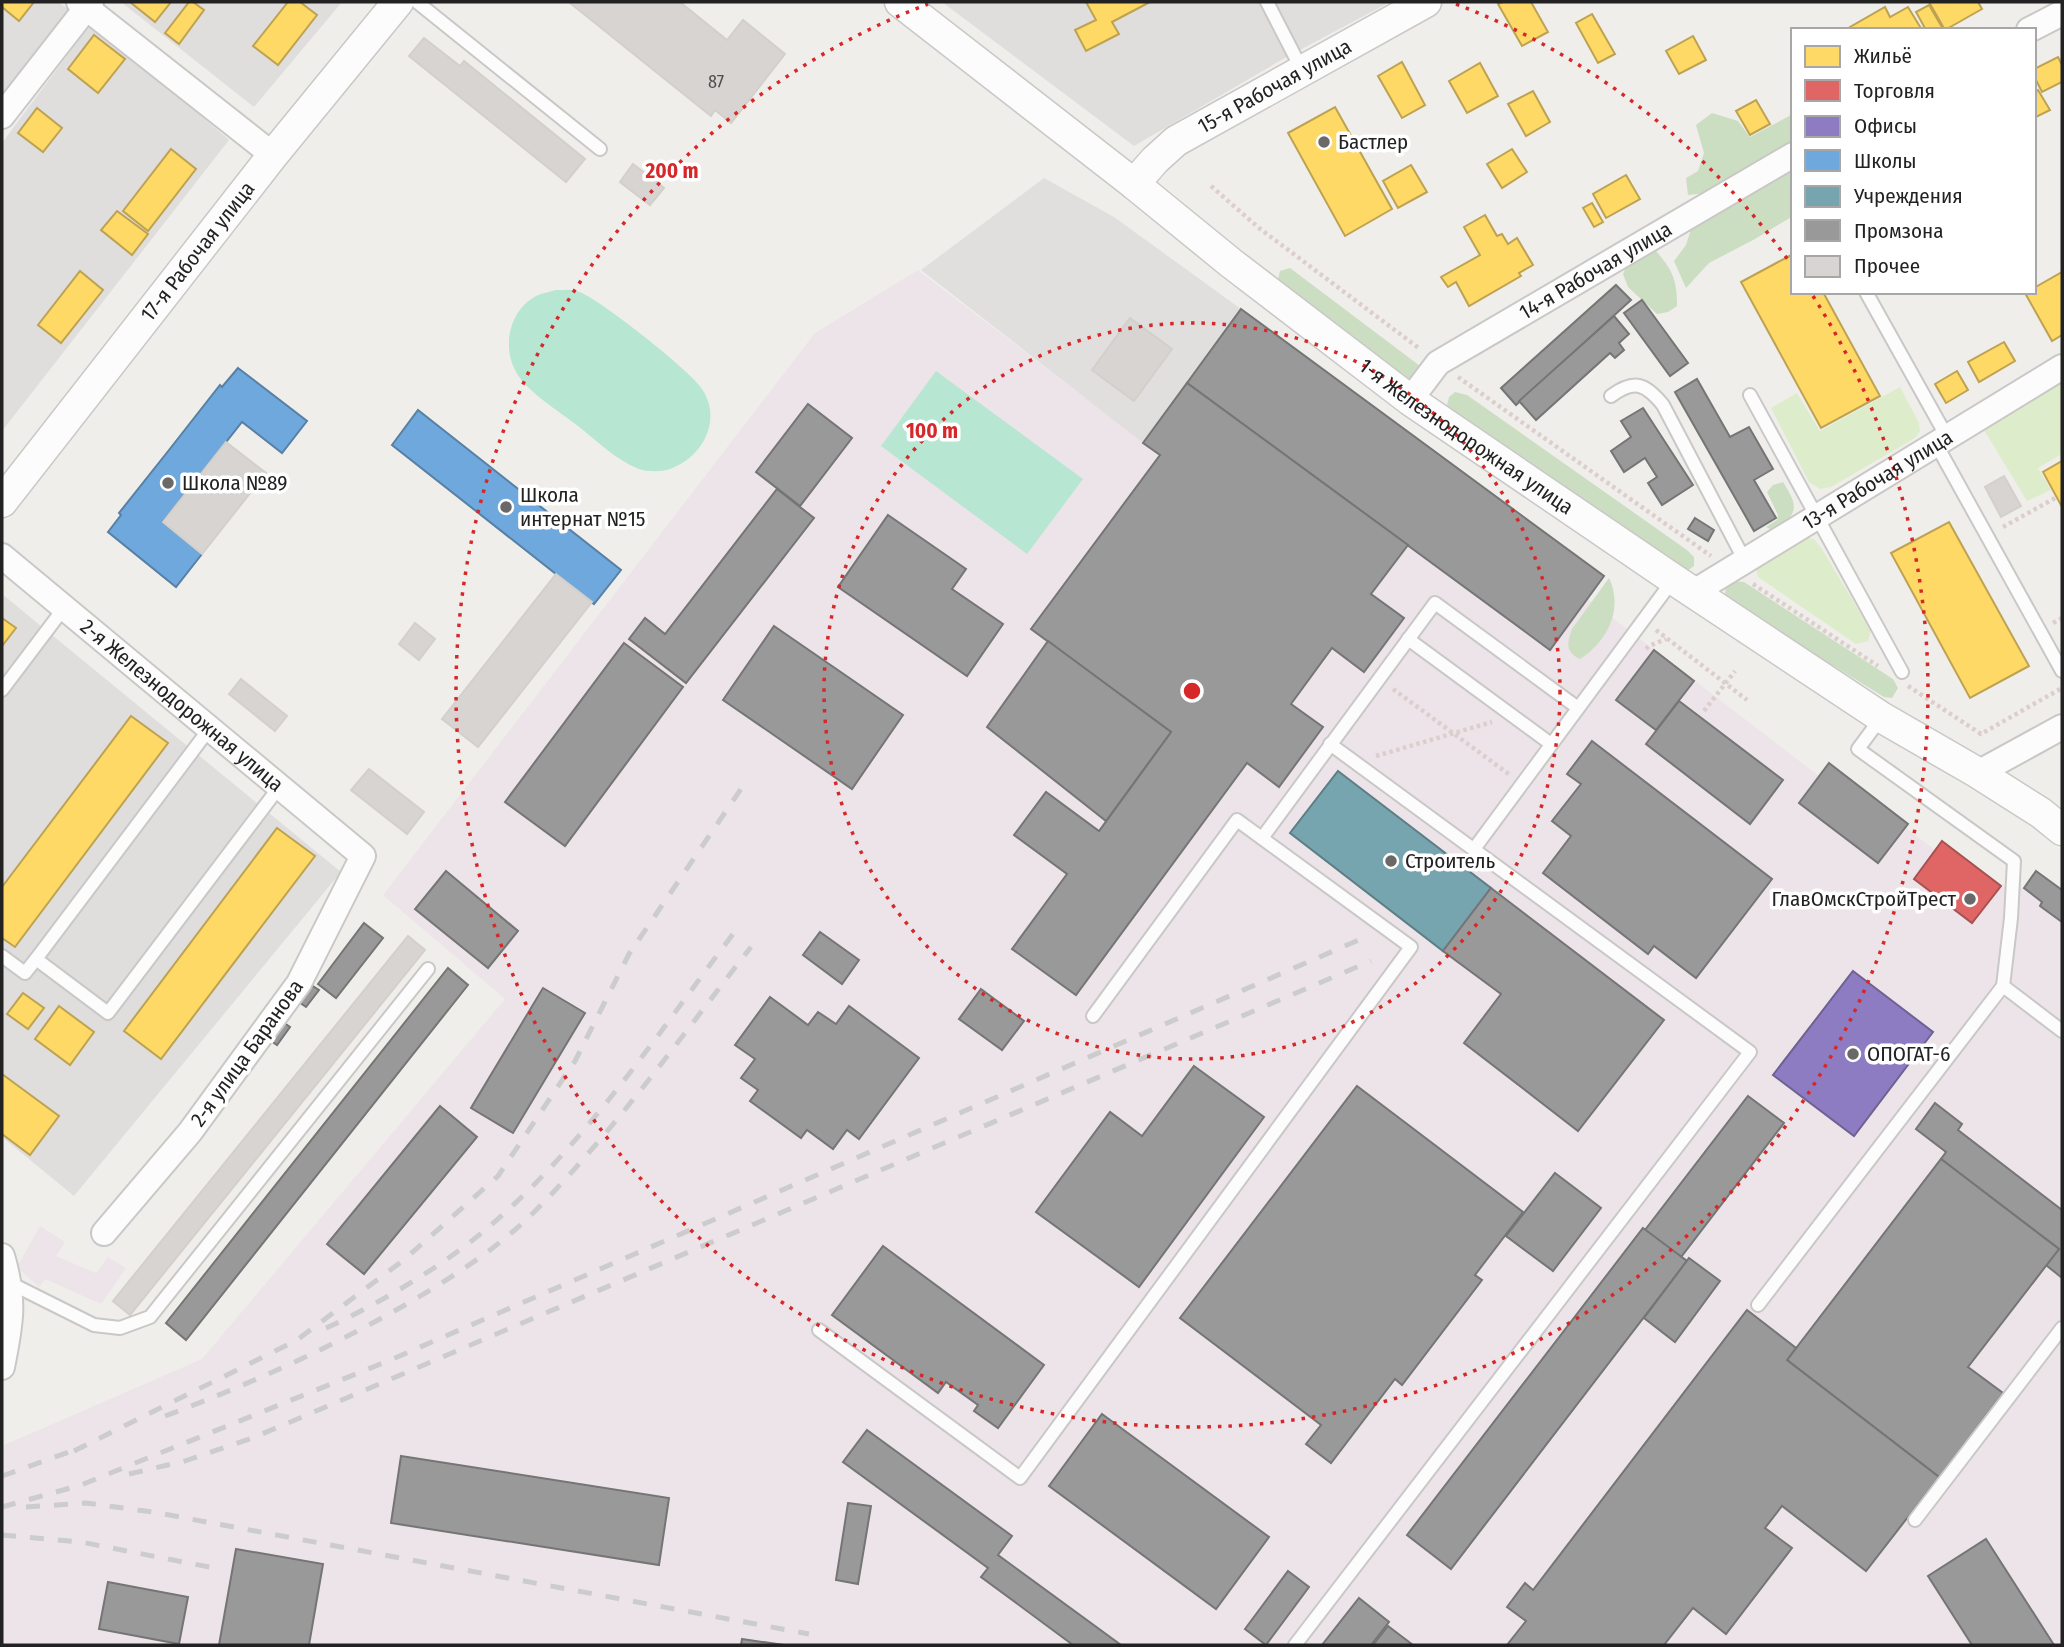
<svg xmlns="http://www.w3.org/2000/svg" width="2064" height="1647" font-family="'Fira Sans Condensed',sans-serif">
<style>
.residential{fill:#dfdedc}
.industrial{fill:#ede4e9}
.grass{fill:#ddeccb}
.forest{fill:#cbdec1}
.pitch{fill:#b7e6d2}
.parking{fill:#e0dfde}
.homes{fill:#ffd966;stroke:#bda252;stroke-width:2}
.shops{fill:#e06666;stroke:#a75252;stroke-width:2}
.offices{fill:#8e7cc3;stroke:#6e6193;stroke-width:2}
.schools{fill:#6fa8dc;stroke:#5880a4;stroke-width:2}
.public{fill:#76a5af;stroke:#5d7e85;stroke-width:2}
.industry{fill:#999;stroke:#757575;stroke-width:2}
.building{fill:#d7d4d2;stroke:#d3d0cc;stroke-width:2}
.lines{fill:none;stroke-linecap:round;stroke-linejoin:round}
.service-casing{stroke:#c9c8c7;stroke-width:16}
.minor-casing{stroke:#c9c8c7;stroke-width:28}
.tertiary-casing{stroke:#c9c8c7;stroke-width:33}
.path{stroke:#dccecd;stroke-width:4.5;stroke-dasharray:3.5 3.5;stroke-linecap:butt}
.service{stroke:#fdfcfc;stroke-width:12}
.minor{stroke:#fdfcfc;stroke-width:24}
.tertiary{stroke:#fdfcfc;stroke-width:30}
.rail{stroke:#ccc;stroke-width:5;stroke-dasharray:14 14;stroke-linecap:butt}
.ring{fill:none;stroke:#d62828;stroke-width:3.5;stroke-dasharray:3.5 7}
.poi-dot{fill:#6a6968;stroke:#fff;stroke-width:2.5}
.labels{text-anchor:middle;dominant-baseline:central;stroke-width:7;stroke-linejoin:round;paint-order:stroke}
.number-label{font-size:18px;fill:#4f4e4e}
.street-label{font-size:21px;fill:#222;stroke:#fff}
.poi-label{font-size:21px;fill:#222;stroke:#fff;text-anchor:start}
.centre{fill:#d62828;stroke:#fff;stroke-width:3.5}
.ring-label{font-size:21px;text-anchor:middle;font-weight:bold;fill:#d62828;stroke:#fff;stroke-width:7;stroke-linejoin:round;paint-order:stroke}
</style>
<rect width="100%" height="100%" fill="#f0eeeb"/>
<!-- residential -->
<g class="residential">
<path d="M2,2H58L68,9L2,100Z"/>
<path d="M121,2H342L254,107Z"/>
<path d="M942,2H1390L1283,59L1134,146Z"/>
<path d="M92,22L229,140L2,431V143Z"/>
<path d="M2,594L341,872L74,1196L2,1137Z"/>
</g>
<!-- industrial -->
<g class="industrial">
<path d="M918,270L1143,442L1241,309L1604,575L1588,599L1819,776L1829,763L1908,824L1906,828L1935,850L1942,841L2001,886L2024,888L2036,871L2062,890V1645H2V1446L202,1359L505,999L383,895L815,333Z"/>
<path d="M40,1226L65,1242L56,1256L96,1273L108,1257L126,1268L101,1304L45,1279L39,1287L17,1267Z"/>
</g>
<!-- grass -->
<g class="grass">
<path d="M2062,382V454L2038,468L2051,490L2027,501L1984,430Z"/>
<path d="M1900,387L1919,423L1920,431L1915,438L1831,487L1820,489L1809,482L1771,408L1797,393L1820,431Z"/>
<path d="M1803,537L1814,539L1822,549L1871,631L1868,641L1856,644L1758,577L1756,567Z"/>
</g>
<!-- forest -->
<g class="forest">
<path d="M1712,113L1738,121L1750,137L1793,114V142L1787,147L1706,193L1688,195L1686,178L1698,171L1704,153L1696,125Z"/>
<path d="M1793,166V216L1755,239L1709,263L1686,288L1674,261L1686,245L1692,226Z"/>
<path d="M1646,251H1656C1673,271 1677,280 1677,306L1668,312L1657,314L1628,287L1623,274L1628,262Z"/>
<path d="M1290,268L1420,366L1418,381H1408L1278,279L1280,271Z"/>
<path d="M1455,392L1467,395L1687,550L1694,557V566L1687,571L1451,414L1447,405L1449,397Z"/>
<path d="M1783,482C1799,507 1799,515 1772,530L1766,527L1777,520L1778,515L1767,492L1773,485Z"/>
<path d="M1609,578C1624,609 1607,642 1580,659C1565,652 1567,643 1572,629Z"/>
<path d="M1732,581L1744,582L1893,679L1898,688L1892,698L1884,697L1731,602L1725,595L1726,585Z"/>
</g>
<!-- pitch -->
<g class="pitch">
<path d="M556,290C563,290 571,289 577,291C596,296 692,372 702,389C723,420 702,458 670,469C661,472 648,472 639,469C616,460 597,441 578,426C559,411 525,391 515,370C502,345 510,310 536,296C542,293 550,292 556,290Z"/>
<path d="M936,371L1083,479L1027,554L881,446Z"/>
</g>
<!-- parking -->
<path class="parking" d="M1044,178L1114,217L1241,309L1143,443L921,270Z"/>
<!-- homes -->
<g class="homes">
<path d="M2,2H34L19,21L2,7Z"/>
<path d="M130,2H171L155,22Z"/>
<path d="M189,2H193L204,10L179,44L165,33Z"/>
<path d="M288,2H300L317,15L278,65L253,46Z"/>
<path d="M1086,2H1150L1112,22L1119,34L1086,51L1075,30L1096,20Z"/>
<path d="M1503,2H1531L1548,32L1522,46L1498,4Z"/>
<path d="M1929,2H1978L1982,9L1945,30Z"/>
<path d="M1929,5L1943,29L1942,30H1926L1916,12Z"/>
<path d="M1885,7L1890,17L1908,7L1922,30H1852L1850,27Z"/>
<path d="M1592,14L1615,54L1598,63L1576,23Z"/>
<path d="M94,35L125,59L98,93L68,69Z"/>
<path d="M1693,36L1706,60L1679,74L1666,51Z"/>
<path d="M2058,57L2062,65V82L2042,92L2034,76V69Z"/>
<path d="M1402,62L1425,105L1402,118L1378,76Z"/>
<path d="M1480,63L1498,96L1467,113L1449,81Z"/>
<path d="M2038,90L2050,110L2034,118V92Z"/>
<path d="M1533,91L1550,122L1526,136L1508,104Z"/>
<path d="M1756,100L1770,124L1750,135L1736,111Z"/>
<path d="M1335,107L1392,209L1345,236L1288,133Z"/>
<path d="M37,108L62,128L43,152L18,133Z"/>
<path d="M171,149L196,169L148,231L123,211Z"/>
<path d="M1512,149L1527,172L1502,188L1487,164Z"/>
<path d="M1411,165L1427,192L1398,208L1383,181Z"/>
<path d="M1626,175L1640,199L1606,218L1593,194Z"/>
<path d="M1592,203L1603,222L1594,227L1583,208Z"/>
<path d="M117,211L148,234L132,255L101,230Z"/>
<path d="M1485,215L1497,236L1502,234L1508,244L1517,238L1533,265L1519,273L1521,276L1469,306L1456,282L1448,287L1441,277L1480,255L1464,227Z"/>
<path d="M1793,254V292H1823L1880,396L1821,428L1741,282Z"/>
<path d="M80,271L103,290L61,343L38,325Z"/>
<path d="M2062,272V335L2052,341L2025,293L2034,292V288Z"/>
<path d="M2004,342L2015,361L1979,382L1968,362Z"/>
<path d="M1957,371L1968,390L1946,403L1935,384Z"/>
<path d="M2062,461V507L2043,472Z"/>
<path d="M1949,522L2029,666L1970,698L1891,553Z"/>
<path d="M2,618L16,628L2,646Z"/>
<path d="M131,716L168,743L15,947L2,938V887Z"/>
<path d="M277,828L315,856L161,1059L124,1031Z"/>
<path d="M23,993L44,1008L28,1029L7,1014Z"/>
<path d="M59,1006L94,1032L70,1065L35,1039Z"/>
<path d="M2,1074L59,1116L30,1155L2,1134Z"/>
</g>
<!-- shops -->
<path class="shops" d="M1942,841L2001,886L1972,923L1914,879Z"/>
<!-- offices -->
<path class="offices" d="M1853,971L1933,1032L1854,1136L1773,1075Z"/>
<!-- schools -->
<g class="schools">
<path d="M238,368L307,421L282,453L242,422L163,522L202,554L176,587L108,532L121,515L119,513L169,450L220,385L222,387Z"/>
<path d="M418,410L621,570L594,604L392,445Z"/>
</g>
<!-- public -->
<path class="public" d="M1338,771L1491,888L1443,951L1290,833Z"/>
<!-- industry -->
<g class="industry">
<path d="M1616,285L1631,300L1516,405L1501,388Z"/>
<path d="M1642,300L1688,363L1670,376L1624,313Z"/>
<path d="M1241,309L1604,576L1550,650L1187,383Z"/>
<path d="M1614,316L1629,334L1619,343L1624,350L1615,358L1610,353L1536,420L1519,401Z"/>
<path d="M1697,379L1730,437L1749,427L1773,469L1754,480L1776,518L1754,531L1675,392Z"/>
<path d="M1187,383L1408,545L1371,594L1404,618L1364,672L1332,648L1291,704L1323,727L1279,787L1247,763L1076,995L1012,949L1067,874L1014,835L1046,792L1099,831L1171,732L1031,629L1160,455L1143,443Z"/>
<path d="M808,404L852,438L800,506L756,472Z"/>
<path d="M1643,408L1693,485L1662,505L1648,483L1657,477L1645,458L1624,472L1611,451L1631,437L1621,421Z"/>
<path d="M777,489L814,518L686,683L629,639L645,618L665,634Z"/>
<path d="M888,515L966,569L952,589L1003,624L967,676L838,587Z"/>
<path d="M1695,518L1714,530L1708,541L1688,529Z"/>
<path d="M774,626L903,715L852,789L723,700Z"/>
<path d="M1048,641L1171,732L1106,821L987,727Z"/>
<path d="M624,643L683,687L565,846L505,802Z"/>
<path d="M1654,650L1694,681L1656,730L1616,700Z"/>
<path d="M1679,701L1783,780L1750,824L1646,744Z"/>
<path d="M1592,741L1772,879L1696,978L1654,946L1648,954L1543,873L1571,836L1552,821L1581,784L1567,774Z"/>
<path d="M1829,763L1908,824L1878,863L1799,803Z"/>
<path d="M446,871L518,931L488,968L415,909Z"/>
<path d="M2036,871L2062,890V922L2040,906L2042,902L2024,888Z"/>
<path d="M1491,888L1664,1020L1578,1131L1464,1043L1501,994L1443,951Z"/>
<path d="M364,923L383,938L336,998L318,984Z"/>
<path d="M820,932L859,960L842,984L803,955Z"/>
<path d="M448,968L468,985L186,1340L166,1323Z"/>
<path d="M308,983L319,990L306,1007L296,1000Z"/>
<path d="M543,988L585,1013L513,1133L471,1108Z"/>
<path d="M981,989L1024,1021L1002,1050L959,1019Z"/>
<path d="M770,997L808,1025L818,1012L836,1024L849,1006L919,1058L859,1139L847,1130L833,1149L807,1130L801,1138L750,1101L758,1090L741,1078L755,1059L735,1045Z"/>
<path d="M280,1020L290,1027L277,1045L267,1038Z"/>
<path d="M1194,1066L1264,1117L1139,1287L1036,1212L1110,1112L1142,1136Z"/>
<path d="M1357,1086L1523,1212L1475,1275L1482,1280L1402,1385L1395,1379L1331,1463L1306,1444L1321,1425L1180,1318Z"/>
<path d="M1748,1096L1784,1123L1681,1257L1645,1230Z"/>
<path d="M1935,1103L1962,1124L1958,1130L2062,1210V1278L2046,1265L2059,1249L1941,1159L1946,1152L1916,1129Z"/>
<path d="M440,1106L477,1137L364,1274L327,1244Z"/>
<path d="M1941,1159L2059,1249L1968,1367L2003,1393L1939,1477L1787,1360Z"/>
<path d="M1555,1173L1601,1208L1553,1271L1506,1236Z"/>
<path d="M1643,1228L1687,1261L1451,1569L1407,1535Z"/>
<path d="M883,1246L1044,1365L998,1428L974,1411L978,1405L946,1382L938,1393L832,1315Z"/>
<path d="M1689,1258L1720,1281L1675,1342L1644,1318Z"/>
<path d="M1747,1310L1796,1348L1787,1360L1939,1477L1866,1571L1782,1506L1765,1528L1792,1548L1726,1634L1693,1608L1664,1645H1507L1526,1621L1507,1607L1525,1583L1533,1590Z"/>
<path d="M1102,1414L1269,1537L1216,1609L1049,1486Z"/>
<path d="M867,1430L1012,1536L998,1555L1121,1645H1073L981,1577L988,1568L843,1462Z"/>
<path d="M401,1456L669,1498L659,1565L391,1523Z"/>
<path d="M848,1503L871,1506L858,1584L836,1580Z"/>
<path d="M1986,1539L2054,1645H1972L1928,1576Z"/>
<path d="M236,1549L323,1564L309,1645H219Z"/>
<path d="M1288,1571L1309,1587L1266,1645L1245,1629Z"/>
<path d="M108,1582L188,1597L179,1644L99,1629Z"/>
<path d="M1359,1598L1389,1622L1371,1645H1322Z"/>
<path d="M1388,1626L1413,1645H1373Z"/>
<path d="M742,1639L784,1645H741Z"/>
</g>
<!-- building -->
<g class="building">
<path d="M571,2H680L727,40L743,20L785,54L731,123L715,110L711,116L570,3Z"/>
<path d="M424,38L460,66L464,61L585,159L566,182L409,56Z"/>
<path d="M633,164L664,188L650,205L620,182Z"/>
<path d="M1130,318L1172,349L1134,401L1092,370Z"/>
<path d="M226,442L266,473L202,554L163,522Z"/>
<path d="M2004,476L2021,506L2001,517L1985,487Z"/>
<path d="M556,574L592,602L478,747L442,719Z"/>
<path d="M415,623L435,639L419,660L399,644Z"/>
<path d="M241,679L287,716L275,731L229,694Z"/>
<path d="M369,769L424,812L407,834L351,790Z"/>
<path d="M408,936L425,950L130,1315L113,1301Z"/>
</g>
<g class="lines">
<defs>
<g id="service">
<path d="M417,2L600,149"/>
<path d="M1267,2L1302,70"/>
<path d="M1866,292L1947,437"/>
<path d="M1750,395L1902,672"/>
<path d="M1611,396C1634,379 1645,383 1663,405L1745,561"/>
<path d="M1936,444L2062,671"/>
<path d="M1408,639L1551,744"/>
<path d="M2,690L64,608"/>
<path d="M210,728L36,959L108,1013L280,786"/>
<path d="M1262,838L1435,603L1578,708"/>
<path d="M1474,849L1673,580"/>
<path d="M2,956L25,973L36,959"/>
<path d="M2003,986L2062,1031"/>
<path d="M10,1283L94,1325L120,1328L150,1317L428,969"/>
<path d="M1758,1305L2003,986L2011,918L2014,861L1858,749L1881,718"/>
<path d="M819,1330L1020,1478L1411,947L1237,820L1093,1016"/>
<path d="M1915,1520L2062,1328"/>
<path d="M1295,1645L1750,1052L1330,744"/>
</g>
<g id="minor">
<path d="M79,2L273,155"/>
<path d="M2029,30L2062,13"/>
<path d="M2,116L91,2"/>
<path id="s1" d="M1410,400L1438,363L1793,155"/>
<path id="s2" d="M2,556L363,856L299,983L190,1132L104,1233"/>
<path id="s3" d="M1694,592L2062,367"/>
<path d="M1978,773L2062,727"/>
<path d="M2,1256C15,1299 11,1323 2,1367"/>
</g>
<g id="tertiary">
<path id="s4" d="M900,2L1134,184L1231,263L1410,400L1673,579L1881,717L1978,773L2041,813L2062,830"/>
<path id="s5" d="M1134,184L1155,160L1176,141L1426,2"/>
<path id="s6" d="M2,502L273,155L398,2"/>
</g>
</defs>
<!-- service casing -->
<use href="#service" class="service-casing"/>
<!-- minor casing -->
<use href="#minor" class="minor-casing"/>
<!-- tertiary casing -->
<use href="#tertiary" class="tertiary-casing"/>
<!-- path -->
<g class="path">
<path d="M1211,186L1259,228L1420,349"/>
<path d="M1458,377L1711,556"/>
<path d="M2003,527L2057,497"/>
<path d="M1753,584L1878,666"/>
<path d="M2053,623L2062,618"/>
<path d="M1656,630L1747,700"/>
<path d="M1646,649L1649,646L1666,639"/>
<path d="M1908,686L1981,734L2062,688"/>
<path d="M1393,689L1510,775"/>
<path d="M1704,711L1735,671"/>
<path d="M1376,756L1492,722"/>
</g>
<!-- service -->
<use href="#service" class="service"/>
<!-- minor -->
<use href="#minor" class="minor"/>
<!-- tertiary -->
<use href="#tertiary" class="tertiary"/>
<!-- rail -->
<g class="rail">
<path d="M326,1328C377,1305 441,1267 484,1231C583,1148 656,1036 733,934"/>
<path d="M165,1416C248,1385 328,1349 405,1305C453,1277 502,1246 541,1205C618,1126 683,1034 751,947"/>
<path d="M74,1451L297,1340L405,1259L498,1176L575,1061L629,954L745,783"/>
<path d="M129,1474L185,1461L255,1437L1371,961"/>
<path d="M2,1476L83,1447"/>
<path d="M2,1507L81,1485L388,1361L1361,939"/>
<path d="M26,1507L86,1503L153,1512L809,1634"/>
<path d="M2,1535L81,1542L214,1568"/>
</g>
</g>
<!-- distance rings -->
<g class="ring">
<circle cx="1192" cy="691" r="368"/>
<path d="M1456 4A736 736 0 0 1 1791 264M1813 296A736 736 0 1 1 928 4"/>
</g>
<!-- markers -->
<g class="poi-dot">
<circle cx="1324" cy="142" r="7"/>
<circle cx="168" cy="483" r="7"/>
<circle cx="506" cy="507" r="7"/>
<circle cx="1391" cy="861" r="7"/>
<circle cx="1970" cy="899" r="7"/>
<circle cx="1853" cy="1054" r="7"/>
</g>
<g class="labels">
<!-- number labels -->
<g class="number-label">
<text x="716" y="82">87</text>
</g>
<!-- street labels -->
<g class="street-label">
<text stroke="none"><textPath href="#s5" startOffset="173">15-я Рабочая улица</textPath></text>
<text stroke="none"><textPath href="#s6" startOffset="318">17-я Рабочая улица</textPath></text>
<text stroke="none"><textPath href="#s1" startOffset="229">14-я Рабочая улица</textPath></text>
<text stroke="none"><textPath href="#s4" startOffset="714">1-я Железнодорожная улица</textPath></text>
<text stroke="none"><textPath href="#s3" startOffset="215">13-я Рабочая улица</textPath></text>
<text stroke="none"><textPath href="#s2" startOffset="234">2-я Железнодорожная улица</textPath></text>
<text transform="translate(247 1053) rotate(-54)">2-я улица Баранова</text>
</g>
<!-- poi labels -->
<g class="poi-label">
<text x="1338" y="142">Бастлер</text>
<text x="182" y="483">Школа №89</text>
<text x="520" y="495">Школа<tspan x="520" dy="24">интернат №15</tspan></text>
<text x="1405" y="861">Строитель</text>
<text x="1956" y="899" text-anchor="end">ГлавОмскСтройТрест</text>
<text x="1867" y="1054">ОПОГАТ-6</text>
</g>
</g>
<circle cx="1192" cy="691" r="10" class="centre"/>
<g class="ring-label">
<text x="672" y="178">200 m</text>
<text x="932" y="438">100 m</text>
</g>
<!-- border -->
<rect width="2064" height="1647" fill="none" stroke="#222222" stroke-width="7"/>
<!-- legend -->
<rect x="1791" y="28" width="245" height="266" fill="#ffffff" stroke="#a7a7a7" stroke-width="2"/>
<rect x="1805" y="46" width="35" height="21" fill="#ffd966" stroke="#a7a7a7" stroke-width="2"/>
<text x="1854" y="63" font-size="21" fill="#222222">Жильё</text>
<rect x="1805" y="80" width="35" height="21" fill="#e06666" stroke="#a7a7a7" stroke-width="2"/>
<text x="1854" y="98" font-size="21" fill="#222222">Торговля</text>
<rect x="1805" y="116" width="35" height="21" fill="#8e7cc3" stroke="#a7a7a7" stroke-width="2"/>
<text x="1854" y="133" font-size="21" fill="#222222">Офисы</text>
<rect x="1805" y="150" width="35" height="21" fill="#6fa8dc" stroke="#a7a7a7" stroke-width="2"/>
<text x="1854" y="168" font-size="21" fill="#222222">Школы</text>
<rect x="1805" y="186" width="35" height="21" fill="#76a5af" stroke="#a7a7a7" stroke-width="2"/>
<text x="1854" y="203" font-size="21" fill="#222222">Учреждения</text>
<rect x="1805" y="220" width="35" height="21" fill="#999999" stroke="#a7a7a7" stroke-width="2"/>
<text x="1854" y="238" font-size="21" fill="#222222">Промзона</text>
<rect x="1805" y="256" width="35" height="21" fill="#d7d4d2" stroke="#a7a7a7" stroke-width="2"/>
<text x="1854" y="273" font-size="21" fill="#222222">Прочее</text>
</svg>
